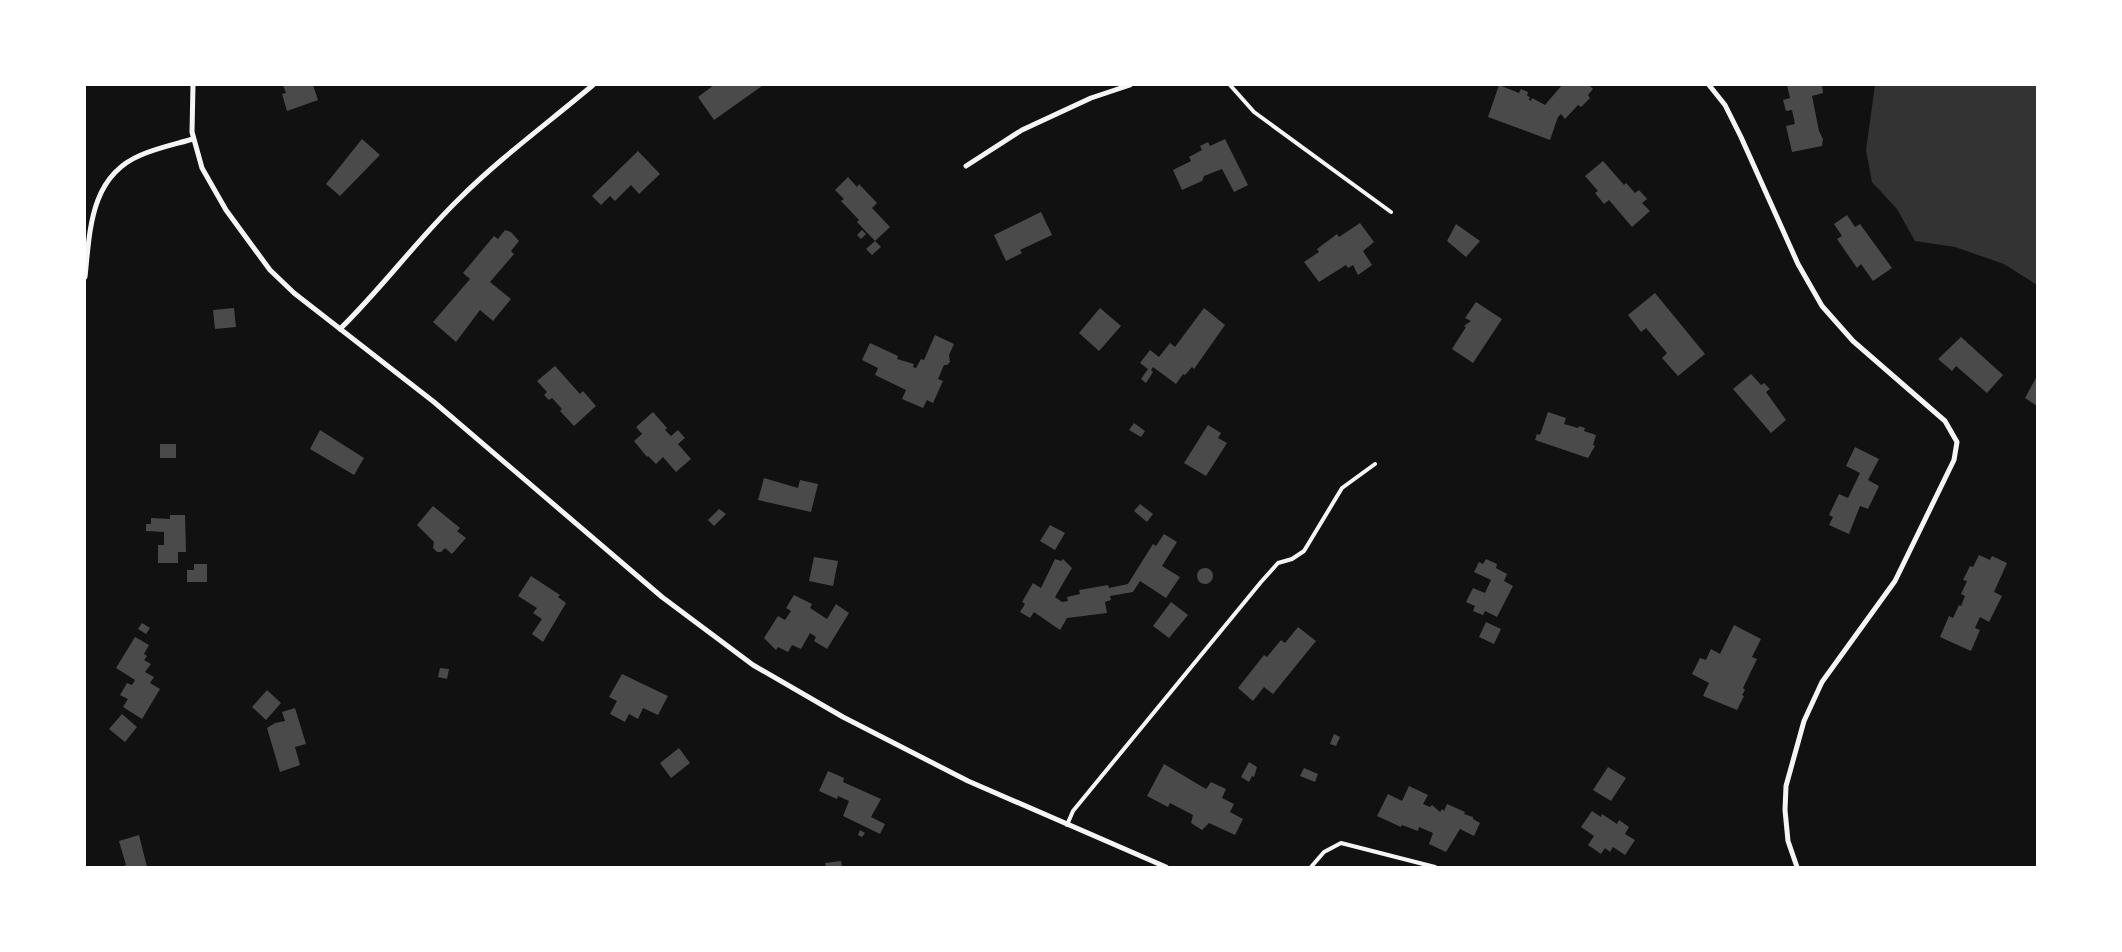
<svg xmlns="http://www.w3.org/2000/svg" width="2122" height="952" font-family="'Varela Round',sans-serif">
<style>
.water{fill:#333}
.building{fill:#4a4a4a}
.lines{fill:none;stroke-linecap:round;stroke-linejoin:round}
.service{stroke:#f5f5f5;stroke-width:4}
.minor{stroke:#f5f5f5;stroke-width:5}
</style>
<rect width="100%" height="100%" fill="#111"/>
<!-- water -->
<path class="water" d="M1875,85H2037V285L2004,264L1955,247L1915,241L1897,209L1872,182L1866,150Z"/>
<!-- building -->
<g class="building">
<path d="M283,85H313L318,100L287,111L282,94L286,93Z"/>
<path d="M714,85H761L762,86L714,120L698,97Z"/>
<path d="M1499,85L1519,93L1521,89L1528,92L1527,96L1530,97L1529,100L1531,101L1532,98L1545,105L1562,85H1589L1593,89L1588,95L1590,98L1581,107L1578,105L1565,119L1561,114L1558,117L1550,140L1488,117Z"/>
<path d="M1787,85H1822L1823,93L1812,96L1819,131L1823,139L1822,146L1792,152L1786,126L1795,124L1792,110L1786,111L1783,100L1790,98Z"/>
<path d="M362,139L380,155L340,196L326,184Z"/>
<path d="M1225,139L1248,185L1234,192L1222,169L1204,176L1202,181L1182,190L1173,170L1191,161L1189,157L1202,150L1200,146L1208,142L1210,146Z"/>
<path d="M638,151L660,174L639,194L631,185L615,201L610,196L601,205L592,196Z"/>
<path d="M1603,161L1624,185L1626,183L1635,193L1639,190L1647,199L1642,203L1650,211L1632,227L1609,200L1604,204L1595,193L1598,191L1585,176Z"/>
<path d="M848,177L857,187L859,184L877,203L872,208L890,227L875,241L857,222L859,220L841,201L844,199L835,190Z"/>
<path d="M1041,212L1052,235L1020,250L1022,253L1006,261L994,235Z"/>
<path d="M1847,215L1855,227L1860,224L1892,268L1873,281L1861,264L1857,268L1837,239L1842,236L1834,224Z"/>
<path d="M1360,223L1374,242L1363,251L1372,265L1358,275L1353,265L1348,268L1346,265L1319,282L1304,262L1319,252L1317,249L1337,234L1339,237Z"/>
<path d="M1456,224L1480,241L1466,257L1447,241Z"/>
<path d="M505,230L511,232L519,241L511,251L514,254L490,282L511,299L493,321L480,310L456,342L433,322L470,279L463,273L494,236L498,239Z"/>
<path d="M862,230L866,234L861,239L857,235Z"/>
<path d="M875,241L881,247L872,255L866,249Z"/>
<path d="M1655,293L1705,354L1678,376L1662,358L1667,353L1646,328L1641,332L1628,315Z"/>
<path d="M1476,302L1502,319L1473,363L1452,349L1466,327L1464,326L1471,321L1465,318Z"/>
<path d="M234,308L236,327L215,329L213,310Z"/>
<path d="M1100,308L1121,326L1099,351L1079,333Z"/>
<path d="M1204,308L1225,325L1194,369L1192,367L1185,375L1183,374L1176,384L1153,367L1151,370L1153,372L1146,383L1141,379L1148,369L1140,363L1150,350L1159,357L1170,343L1175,347Z"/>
<path d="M935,335L954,344L949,355L950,362L947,365H944L938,379L943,381L933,403L927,400L923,408L902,399L906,390L875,375L878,368L862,360L870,343L898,356L897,359L914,364L913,367L916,368L921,359L924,360Z"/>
<path d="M1961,337L2003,375L1987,393L1956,366L1952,371L1938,359Z"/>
<path d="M555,366L580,394L583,391L596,406L574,426L560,411L562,409L552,398L549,400L544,395L547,392L537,381Z"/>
<path d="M1751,374L1761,385L1764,383L1770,389L1766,392L1786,420L1771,433L1733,389Z"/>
<path d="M2037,376V406L2025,398Z"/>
<path d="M653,412L667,428L665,430L671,436L678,430L685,438L678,444L691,459L676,472L663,457L656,464L648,456L647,457L634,441L642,434L636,427Z"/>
<path d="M1548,412L1566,418L1564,424L1578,428L1579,426L1585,428L1584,431L1596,435L1593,445L1595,446L1588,458L1535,440L1537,434L1540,435Z"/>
<path d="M1134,423L1145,431L1141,437L1129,430Z"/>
<path d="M1208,425L1221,433L1218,438L1227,443L1206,476L1184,463Z"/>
<path d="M320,430L364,458L354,475L310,449Z"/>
<rect x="160" y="444" width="16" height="14"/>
<path d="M1855,447L1879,459L1868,480L1879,486L1868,509L1860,506L1849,534L1829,525L1833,517L1829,515L1839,494L1848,498L1860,473L1846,466Z"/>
<path d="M764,478L798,488L800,480L818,484L811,512L758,500Z"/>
<path d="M1140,504L1153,514L1147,522L1134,511Z"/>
<path d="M433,506L460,528L457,531L466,538L452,554L445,548L441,552H437L433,548L434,542L417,525Z"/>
<path d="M719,509L726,514L714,526L708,520Z"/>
<path d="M170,515H185L186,552H178V563H158V545H164V532L146,531V524H151V518L170,519Z"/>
<path d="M1050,525L1065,533L1055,550L1040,541Z"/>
<path d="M1164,534L1177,542L1162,566L1180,577L1166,598L1140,581L1133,592L1110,596L1111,600L1105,602L1107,613L1067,618L1060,630L1034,612L1030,618L1020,612L1025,604L1022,602L1033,583L1041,588L1055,559L1061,561L1063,559L1072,568L1055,597L1062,602L1068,601L1067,597L1080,594L1079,590L1108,585L1109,588L1128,584L1153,544L1156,546Z"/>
<path d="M1979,555L1990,560L1992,556L2007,563L1994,592L2002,596L1989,622L1980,617L1975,628L1980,630L1971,651L1940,637L1949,616L1953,618L1959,605L1961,606L1965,596L1961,594L1967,581L1963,580L1970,566L1973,567Z"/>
<path d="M814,557L838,561L833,586L809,581Z"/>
<path d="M1486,559L1497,564L1496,568L1507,574L1504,581L1513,586L1497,617L1485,611L1483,615L1473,611L1475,606L1466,602L1473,588L1485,593L1491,580L1474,572L1479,562L1483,564Z"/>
<path d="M194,564H207V582H187V570H194Z"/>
<circle cx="1205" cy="576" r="8"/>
<path d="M531,576L560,595L558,597L566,603L543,642L532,634L542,619L533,613L537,608L518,596Z"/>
<path d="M794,595L812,604L810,608L827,619L836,604L849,613L827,649L814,641L816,637L810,633L801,649L792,645L788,652L778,647L776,650L764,638L778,616L785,620L791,611L786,608Z"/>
<path d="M1171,602L1188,615L1169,638L1153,626Z"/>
<path d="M1486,622L1501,629L1494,644L1479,637Z"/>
<path d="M142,623L150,628L146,634L138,629Z"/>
<path d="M1734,625L1761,639L1752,657L1757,659L1743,688L1745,690L1742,695L1744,696L1737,710L1703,696L1709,683L1692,674L1700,658L1706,660L1711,649L1720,654Z"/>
<path d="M1298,627L1316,641L1273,694L1264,687L1253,701L1238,688L1264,655L1267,657L1281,640L1285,643Z"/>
<path d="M135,637L149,645L144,654L147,656L144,660L151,664L145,672L154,677L150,683L160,689L142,719L123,707L128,699L120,695L127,683L132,685L135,680L116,668Z"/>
<path d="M440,668L449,669L447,679L438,677Z"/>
<path d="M622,674L668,696L658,715L643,708L638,719L629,714L625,722L610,714L617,701L609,697Z"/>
<path d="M267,690L281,703L266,720L252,707Z"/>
<path d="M295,708L306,744L295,747L300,765L280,772L267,728L275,723L285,721L282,712Z"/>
<path d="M122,714L137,727L125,742L109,729Z"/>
<path d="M1334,734L1340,737L1336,746L1330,744Z"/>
<path d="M679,748L690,763L671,778L660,763Z"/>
<path d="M1249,762L1257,767L1254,777L1252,776L1249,782L1241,777Z"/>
<path d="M1164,764L1206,789L1211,782L1226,789L1222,798L1234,804L1230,812L1243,819L1235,835L1209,823L1202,830L1191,823L1193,815L1170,803L1168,807L1147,796Z"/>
<path d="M1608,767L1626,778L1611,801L1593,790Z"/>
<path d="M1304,768L1318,774L1315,782L1300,776Z"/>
<path d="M828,771L844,778L843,782L881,799L871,817L885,824L880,834L843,816L849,801L838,796L837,799L819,791Z"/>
<path d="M1409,786L1428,795L1423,804L1430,807L1432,805L1440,812L1442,809L1444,811L1447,804L1465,812L1464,814L1473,817V819L1480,823L1474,836L1460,829L1446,852L1429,844L1433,833L1419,827L1418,831L1402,825L1401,827L1377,816L1388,794L1402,801Z"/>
<path d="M1592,811L1601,817L1602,814L1617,824L1619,820L1629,827L1625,834L1635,840L1625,855L1613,847L1610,852L1605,848L1601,854L1588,845L1594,836L1581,827Z"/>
<path d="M860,830L865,833L862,837L858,835Z"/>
<path d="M139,835L147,867H121L126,865L119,841Z"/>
<path d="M841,861L842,867H826L825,863Z"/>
</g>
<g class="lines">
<!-- service -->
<g class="service">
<path d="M1230,85L1254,112L1391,212"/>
<path d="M1067,825L1073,811L1261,582L1278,563L1292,559L1304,551L1342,488L1375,464"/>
<path d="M1311,867L1324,852L1341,843L1435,867"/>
</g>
<!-- minor -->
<g class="minor">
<path d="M193,85L192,132L202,168L226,210L270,270L294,293L434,402L662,597L753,665L843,717L968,781L1166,867"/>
<path d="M1709,85L1725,105L1741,137L1798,264L1822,306L1853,341L1945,421L1957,442L1954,460L1895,581L1822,682L1804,721L1786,786L1785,810L1788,841L1797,867"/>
<path d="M966,166L1022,130L1091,98L1130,85"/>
<path d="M85,277C90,230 90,176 141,155C157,148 176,144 193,139"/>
<path d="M340,329C382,288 417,240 459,199C500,158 548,123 593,85"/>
</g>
</g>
<!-- border -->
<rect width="2122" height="952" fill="none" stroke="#ffffff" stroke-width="172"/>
</svg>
